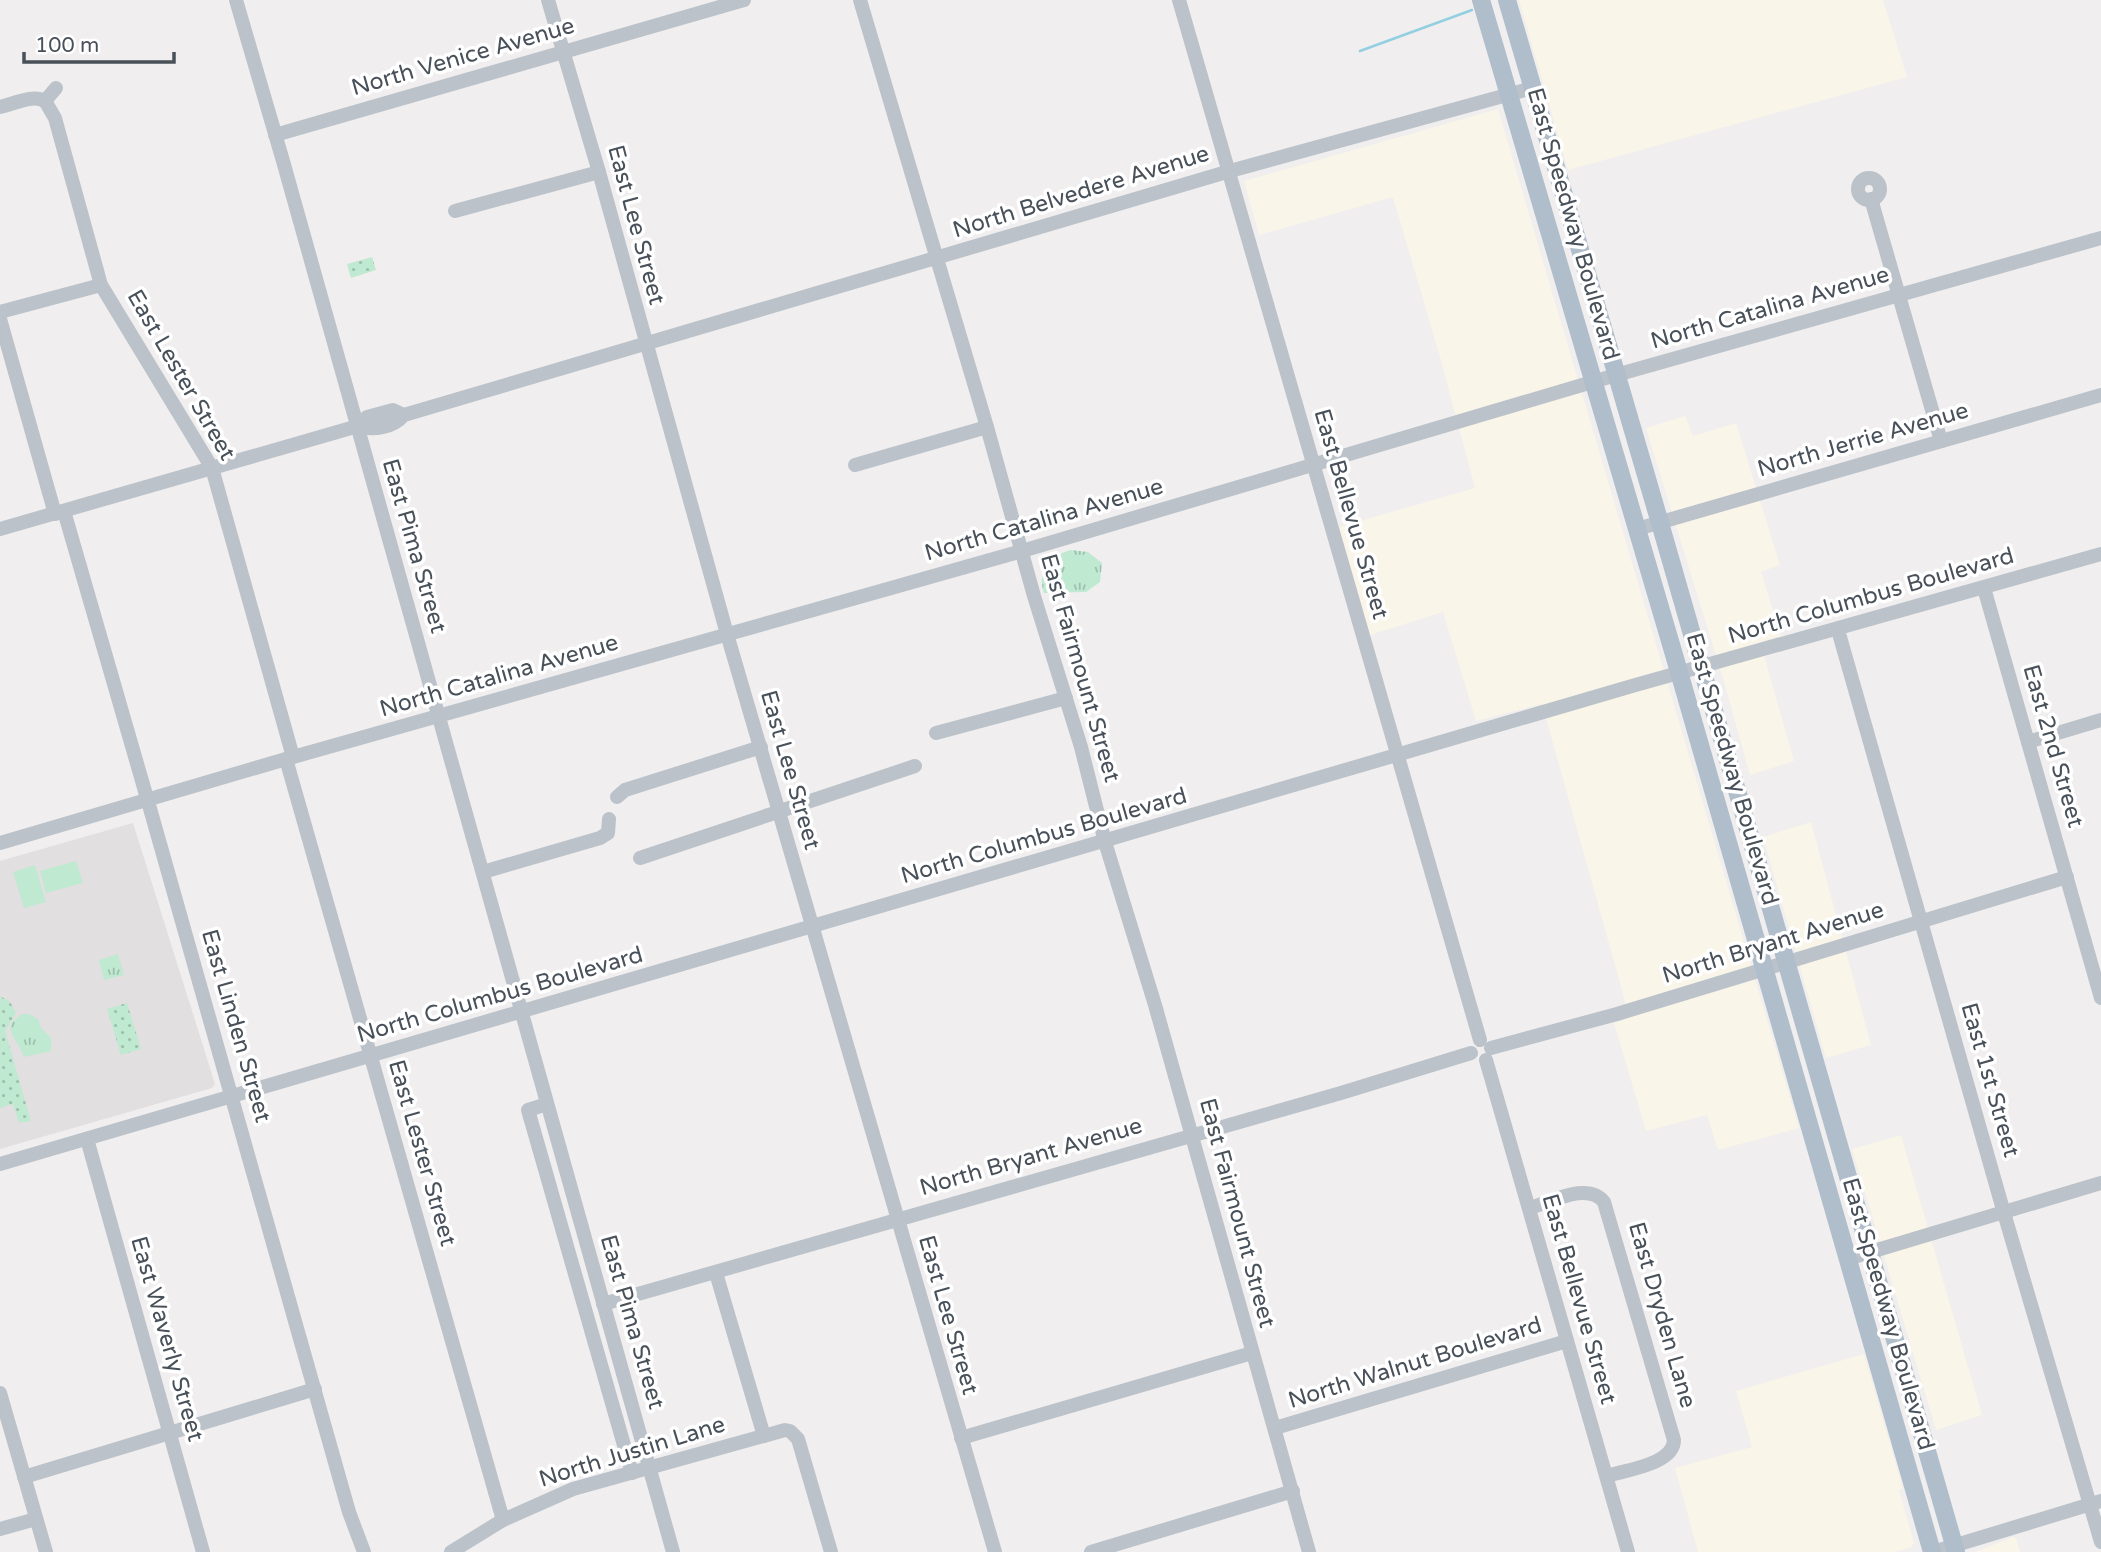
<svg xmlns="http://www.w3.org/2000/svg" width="2101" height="1552" font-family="'Varela Round',sans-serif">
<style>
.commercial{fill:#f9f5e8}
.education{fill:#e1dfdf}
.grass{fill:url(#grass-dots)}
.park{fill:url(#park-tufts)}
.pitch{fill:#c0e9d1}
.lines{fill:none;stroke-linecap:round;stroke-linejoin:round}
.stream{stroke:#92d0e1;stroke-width:2.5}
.minor{stroke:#bbc2c9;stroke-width:14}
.major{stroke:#b0bdca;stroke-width:18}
.labels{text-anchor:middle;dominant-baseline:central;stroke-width:7;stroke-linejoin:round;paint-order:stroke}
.street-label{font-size:23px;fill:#485059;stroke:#fff}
</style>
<defs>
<pattern id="grass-dots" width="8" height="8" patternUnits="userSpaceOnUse" patternTransform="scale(1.75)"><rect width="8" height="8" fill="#c0e9d1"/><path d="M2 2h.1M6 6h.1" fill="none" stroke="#9ebfad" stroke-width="1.8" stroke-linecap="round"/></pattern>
<pattern id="park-tufts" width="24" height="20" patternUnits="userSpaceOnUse" patternTransform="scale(1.75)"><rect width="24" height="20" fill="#c0e9d1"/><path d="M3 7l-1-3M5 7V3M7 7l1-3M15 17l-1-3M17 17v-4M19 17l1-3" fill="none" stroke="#9ebfad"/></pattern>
</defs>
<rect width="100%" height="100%" fill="#f0eeee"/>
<!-- commercial -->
<g class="commercial">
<path d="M1519,0H1883L1907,77L1568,170Z"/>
<path d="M1498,109L1799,1128L1718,1150L1707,1115L1646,1131L1614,1023L1628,1018L1622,990L1542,704L1476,721L1443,612L1370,635L1339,527L1475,488L1440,357L1393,197L1259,235L1244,181Z"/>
<path d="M1685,416L1693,436L1736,423L1780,565L1761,572L1781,636L1760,642L1794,761L1750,775L1724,682L1646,428Z"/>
<path d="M1811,822L1871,1045L1826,1058L1763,837Z"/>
<path d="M1901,1135L1982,1415L1936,1430L1852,1149Z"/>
<path d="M1864,1354L1903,1489L1899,1490L1914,1543L1910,1548L1895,1552H1698L1675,1468L1752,1447L1736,1391Z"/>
<path d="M2013,1537L2016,1538L2020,1552H1975Z"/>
</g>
<!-- education -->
<path class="education" d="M133,823L215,1084L212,1088L0,1149V861Z"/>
<!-- grass -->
<g class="grass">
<path d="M372,257L376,270L351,278L347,264Z"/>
<path d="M0,996L10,1002L16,1013L5,1031L31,1121L19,1123L13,1104L0,1108Z"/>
<path d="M127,1003L141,1049L121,1055L107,1009Z"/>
</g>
<!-- park -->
<g class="park">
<path d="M1071,550L1088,552L1102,563L1100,582L1086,592L1044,593C1036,571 1051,555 1071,550Z"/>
<path d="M118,954L124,975L104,980L99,960Z"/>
<path d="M22,1014H29L38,1019L41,1028L51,1038V1051L24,1057C21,1046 12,1039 10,1028L12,1022Z"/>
</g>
<!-- pitch -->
<g class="pitch">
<path d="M76,861L83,883L46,893L40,871Z"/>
<path d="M35,865L46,902L24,908L13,872Z"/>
</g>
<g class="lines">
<!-- stream -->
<path class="stream" d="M1360,51L1472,10"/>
<!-- minor -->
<g class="minor">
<path d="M236,0L283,161L673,1552"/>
<path d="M548,0L599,172L727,634L995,1552"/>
<path d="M860,0L987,427L1034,596L1081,747L1105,842L1155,1005L1309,1552"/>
<path d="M1179,0L1480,1040"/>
<path d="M45,101L55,118L101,285L212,468L293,757"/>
<path d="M45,101L56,88"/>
<path d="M0,107C14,104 32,94 45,101"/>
<path d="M275,135L744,0"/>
<circle cx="1869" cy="189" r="11"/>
<path d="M1871,199L1941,441"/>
<path d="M455,211L599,172"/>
<path d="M0,312L101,285"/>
<path d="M0,319L55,514"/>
<path d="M404,415L393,410L367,417L358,426C373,431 393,428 404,415L1230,171L1532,88"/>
<path d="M855,465L987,427"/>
<path d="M64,511L151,812L349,1512L364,1552"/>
<path d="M0,529L358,426"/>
<path d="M1637,529L2101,395"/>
<path d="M1984,588L2101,998"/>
<path d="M1838,630L2004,1213L2101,1542"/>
<path d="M936,733L1066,698"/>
<path d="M2028,742L2101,720"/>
<path d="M286,759L503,1520"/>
<path d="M617,797L625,790L761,747"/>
<path d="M0,843L286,759L1022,551L1616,375L2101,238"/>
<path d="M640,858L915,766"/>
<path d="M483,872L600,838L608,833L609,819"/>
<path d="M1491,1048L1617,1014L2067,877"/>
<path d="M1486,1060L1628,1552"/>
<path d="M547,1104L528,1110L632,1473"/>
<path d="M87,1139L203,1552"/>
<path d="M0,1164L1632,686L2101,554"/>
<path d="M1530,1208C1551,1202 1588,1181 1604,1202L1674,1440C1674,1464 1626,1470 1607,1476"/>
<path d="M1847,1259L2101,1183"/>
<path d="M716,1273L764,1436"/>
<path d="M603,1304L1341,1093L1471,1053"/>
<path d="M0,1393L46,1552"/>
<path d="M1275,1428L1567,1341"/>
<path d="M961,1438L1252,1353"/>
<path d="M24,1477L315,1389"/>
<path d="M0,1529L36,1519"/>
<path d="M451,1552L503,1520L573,1489L785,1430L790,1431L798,1439L831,1552"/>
<path d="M1091,1552L1293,1491"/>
<path d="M1933,1552L2101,1501"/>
</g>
<!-- major -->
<g class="major">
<path d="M1481,0L1675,658L1932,1552"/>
<path d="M1507,0L1660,523L1956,1552"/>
</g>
</g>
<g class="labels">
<!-- street labels -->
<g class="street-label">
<text transform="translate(463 57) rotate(-16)">North Venice Avenue</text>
<text transform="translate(1081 192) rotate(-17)">North Belvedere Avenue</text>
<text transform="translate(1573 224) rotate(74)">East Speedway Boulevard</text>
<text transform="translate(636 225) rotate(75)">East Lee Street</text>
<text transform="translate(1770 308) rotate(-16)">North Catalina Avenue</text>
<text transform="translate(181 375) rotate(60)">East Lester Street</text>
<text transform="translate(1863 440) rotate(-16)">North Jerrie Avenue</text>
<text transform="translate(1351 514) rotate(74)">East Bellevue Street</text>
<text transform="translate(1044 520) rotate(-16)">North Catalina Avenue</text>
<text transform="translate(414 546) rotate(74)">East Pima Street</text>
<text transform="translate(1871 596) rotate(-16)">North Columbus Boulevard</text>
<text transform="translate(1080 668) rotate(74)">East Fairmount Street</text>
<text transform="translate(499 676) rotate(-16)">North Catalina Avenue</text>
<text transform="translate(2053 746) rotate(74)">East 2nd Street</text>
<text transform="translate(1732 769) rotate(74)">East Speedway Boulevard</text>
<text transform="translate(790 770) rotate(74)">East Lee Street</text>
<text transform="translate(1044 836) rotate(-16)">North Columbus Boulevard</text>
<text transform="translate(1773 943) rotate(-17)">North Bryant Avenue</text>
<text transform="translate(500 995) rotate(-16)">North Columbus Boulevard</text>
<text transform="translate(236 1026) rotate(74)">East Linden Street</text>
<text transform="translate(1990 1080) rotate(74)">East 1st Street</text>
<text transform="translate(422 1153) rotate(74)">East Lester Street</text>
<text transform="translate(1031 1157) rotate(-16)">North Bryant Avenue</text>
<text transform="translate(1237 1213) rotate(75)">East Fairmount Street</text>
<text transform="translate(1579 1299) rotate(74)">East Bellevue Street</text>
<text transform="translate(1888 1314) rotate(74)">East Speedway Boulevard</text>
<text transform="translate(948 1315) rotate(74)">East Lee Street</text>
<text transform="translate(1662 1315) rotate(74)">East Dryden Lane</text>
<text transform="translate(632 1322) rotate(74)">East Pima Street</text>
<text transform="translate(167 1339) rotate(74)">East Waverly Street</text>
<text transform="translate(1415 1363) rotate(-17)">North Walnut Boulevard</text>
<text transform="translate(632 1452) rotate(-17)">North Justin Lane</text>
</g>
</g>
<!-- scale -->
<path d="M24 52v10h150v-10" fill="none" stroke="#485059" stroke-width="3.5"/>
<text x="35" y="52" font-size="21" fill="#485059" stroke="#ffffff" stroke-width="5" paint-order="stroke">100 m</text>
</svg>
